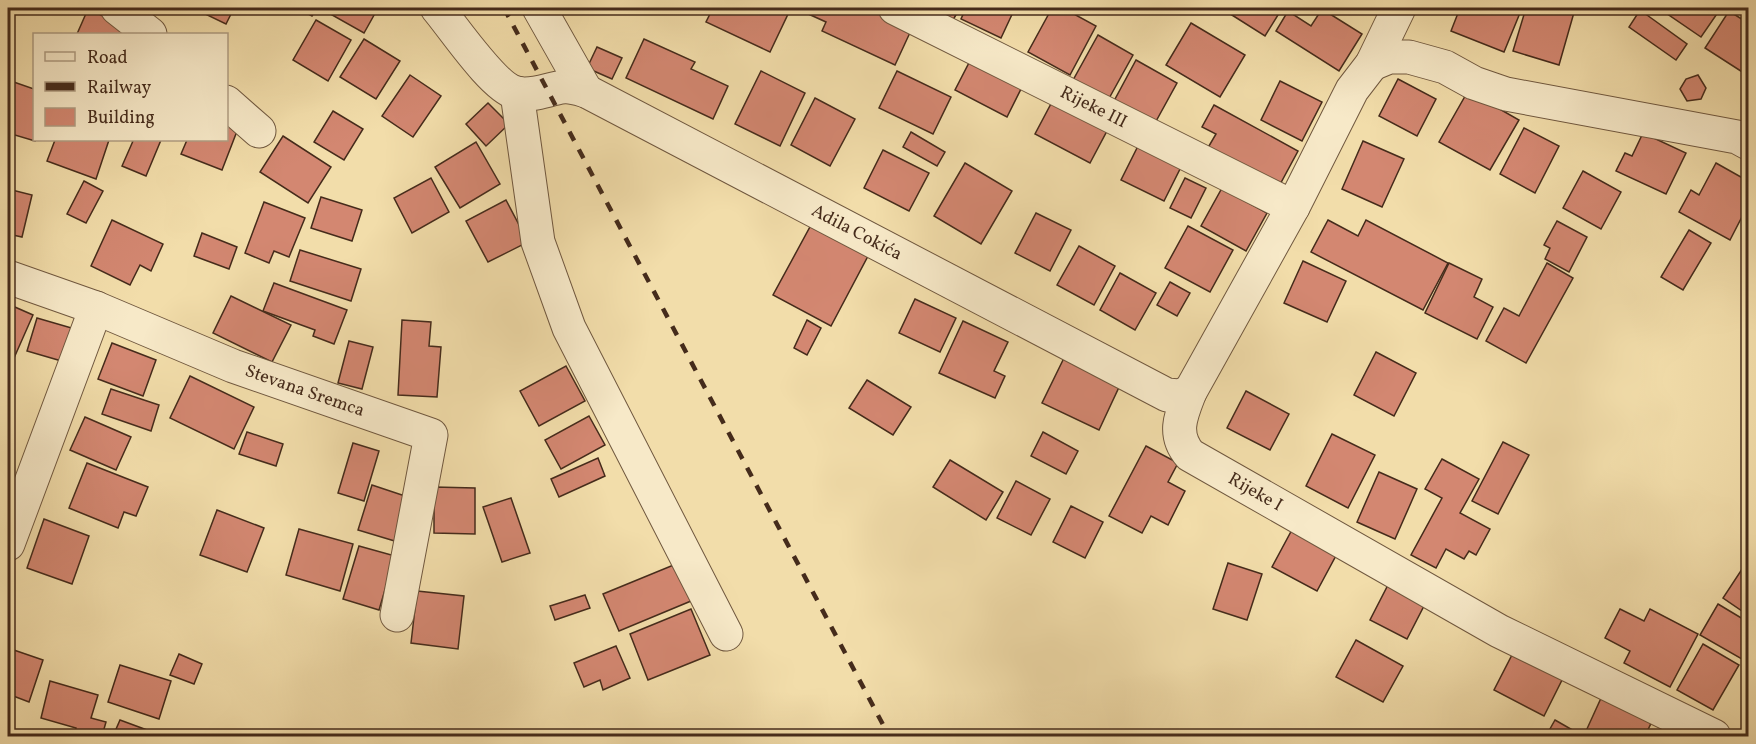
<svg xmlns="http://www.w3.org/2000/svg" width="1756" height="744" font-family="Vollkorn,serif">
<style>
.building{fill:#d38771;stroke:#452b1b;stroke-width:1.5}
.lines{fill:none;stroke-linecap:round;stroke-linejoin:round}
.minor-casing{stroke:#70583f;stroke-width:35}
.minor{stroke:#f7e9c8;stroke-width:33}
.rail{stroke:#452b1b;stroke-width:4.5;stroke-dasharray:10 10;stroke-linecap:butt}
.labels{text-anchor:middle;dominant-baseline:central;stroke-width:4.5;stroke-linejoin:round;paint-order:stroke}
.street-label{font-size:18px;fill:#452b1b;stroke:#f7e9c8}
</style>
<rect width="100%" height="100%" fill="#f2ddaa"/>
<filter id="stains"><feTurbulence type="fractalNoise" baseFrequency=".00333" numOctaves="4"/><feColorMatrix values="0 0 0 0 .2 0 0 0 0 .09 0 0 0 0 .02 0 0 0 .5 -.17"/></filter>
<radialGradient id="worn" r=".72"><stop offset=".6" stop-color="#630" stop-opacity="0"/><stop offset="1" stop-color="#630" stop-opacity=".3"/></radialGradient>
<!-- building -->
<g class="building">
<path d="M205,8H234L226,24L203,13Z"/>
<path d="M297,8H317L312,16Z"/>
<path d="M327,8H378L364,33L325,11Z"/>
<path d="M713,8H780L789,12L770,52L706,22Z"/>
<path d="M795,8H878L914,24L895,65L822,31L826,22Z"/>
<path d="M930,8H960L950,25Z"/>
<path d="M966,8H1015L1001,38L961,19Z"/>
<path d="M1052,8H1063L1096,26L1070,75L1028,52Z"/>
<path d="M1226,8H1267L1278,15L1265,36L1224,10Z"/>
<path d="M1460,8H1522L1504,52L1451,31Z"/>
<path d="M1526,8L1575,9L1559,65L1513,51Z"/>
<path d="M1670,8H1721L1701,37L1666,13Z"/>
<path d="M1731,8H1748V18Z"/>
<path d="M88,9L136,31L135,34H77Z"/>
<path d="M1322,9L1362,34L1339,71L1276,31L1288,11L1311,26Z"/>
<path d="M1640,10L1687,44L1676,60L1629,27Z"/>
<path d="M1729,11L1748,23V72L1747,75L1705,48Z"/>
<path d="M316,20L351,40L328,81L293,60Z"/>
<path d="M1191,23L1245,55L1220,97L1166,65Z"/>
<path d="M1098,35L1133,55L1107,102L1072,82Z"/>
<path d="M364,39L400,61L376,99L340,77Z"/>
<path d="M644,39L695,62L691,69L728,86L713,119L626,78Z"/>
<path d="M597,47L622,58L612,79L587,68Z"/>
<path d="M973,55L1025,81L1007,117L955,90Z"/>
<path d="M1136,60L1177,83L1155,123L1114,101Z"/>
<path d="M761,71L805,93L780,146L735,124Z"/>
<path d="M897,71L951,97L933,134L879,108Z"/>
<path d="M410,75L441,96L413,137L382,116Z"/>
<path d="M1698,75L1706,88L1701,99L1687,101L1680,89L1686,79Z"/>
<path d="M1398,79L1436,99L1417,136L1379,116Z"/>
<path d="M8,80L34,89L35,141L8,133Z"/>
<path d="M1280,81L1322,102L1302,141L1261,120Z"/>
<path d="M1468,91L1519,120L1490,170L1439,142Z"/>
<path d="M815,98L855,119L830,166L791,145Z"/>
<path d="M1053,100L1108,129L1090,163L1035,134Z"/>
<path d="M488,103L509,124L486,146L466,124Z"/>
<path d="M1214,105L1298,151L1277,190L1206,151L1216,134L1202,127Z"/>
<path d="M333,111L363,129L344,160L314,142Z"/>
<path d="M226,122L239,126L222,170L181,154L187,140H226Z"/>
<path d="M1524,128L1559,146L1535,193L1500,174Z"/>
<path d="M911,132L945,152L937,166L903,147Z"/>
<path d="M1643,133L1686,153L1666,194L1616,171L1625,153L1632,156Z"/>
<path d="M283,136L331,167L308,203L260,172Z"/>
<path d="M55,140H109L96,179L47,161Z"/>
<path d="M130,140H161L146,176L122,166L133,141Z"/>
<path d="M1141,140L1184,161L1164,201L1121,180Z"/>
<path d="M1363,141L1404,159L1382,207L1342,189Z"/>
<path d="M476,142L500,184L460,208L435,167Z"/>
<path d="M883,150L929,173L909,211L864,188Z"/>
<path d="M965,163L1012,191L981,244L934,216Z"/>
<path d="M1716,163L1748,181V205L1730,240L1679,212L1691,190L1699,195Z"/>
<path d="M1583,171L1621,192L1601,229L1563,208Z"/>
<path d="M431,178L449,212L412,233L394,198Z"/>
<path d="M1185,178L1206,188L1191,218L1170,208Z"/>
<path d="M84,181L103,191L86,223L67,214Z"/>
<path d="M1222,188L1267,213L1246,251L1201,226Z"/>
<path d="M8,189L32,195L22,237L8,234Z"/>
<path d="M321,197L362,210L352,241L311,228Z"/>
<path d="M506,200L528,242L488,262L466,221Z"/>
<path d="M264,202L305,218L289,257L274,251L269,263L245,253Z"/>
<path d="M1036,213L1071,230L1050,271L1015,253Z"/>
<path d="M112,220L163,244L151,271L140,265L130,285L91,266Z"/>
<path d="M1328,220L1358,236L1366,220L1448,263L1423,310L1311,252Z"/>
<path d="M1557,221L1587,237L1569,272L1545,259L1550,248L1544,245Z"/>
<path d="M811,225L868,256L831,326L773,295Z"/>
<path d="M1188,226L1233,250L1210,292L1165,268Z"/>
<path d="M1689,230L1711,243L1683,290L1661,277Z"/>
<path d="M202,233L237,247L229,269L194,256Z"/>
<path d="M1079,246L1115,266L1094,305L1057,285Z"/>
<path d="M300,250L361,269L351,301L290,281Z"/>
<path d="M1303,261L1346,281L1327,322L1284,303Z"/>
<path d="M1449,263L1482,279L1474,297L1493,307L1477,339L1425,313Z"/>
<path d="M1547,263L1573,278L1526,363L1486,341L1504,308L1519,316Z"/>
<path d="M1120,273L1156,293L1135,330L1100,310Z"/>
<path d="M1170,282L1190,293L1177,316L1157,305Z"/>
<path d="M274,283L347,310L334,344L313,336L315,330L263,311Z"/>
<path d="M231,296L291,325L272,362L213,333Z"/>
<path d="M915,299L956,318L940,352L899,333Z"/>
<path d="M8,304L33,315L14,358L8,355Z"/>
<path d="M37,318L75,329L65,362L27,351Z"/>
<path d="M402,320L431,322L429,346L441,347L437,397L398,395Z"/>
<path d="M807,320L821,328L807,355L794,348Z"/>
<path d="M963,321L1008,342L994,371L1005,376L995,398L939,373Z"/>
<path d="M349,341L373,347L362,389L338,383Z"/>
<path d="M112,343L156,360L143,396L98,379Z"/>
<path d="M1376,352L1416,373L1394,416L1354,395Z"/>
<path d="M1064,358L1120,385L1099,430L1042,403Z"/>
<path d="M566,366L585,401L539,426L520,391Z"/>
<path d="M190,376L254,407L234,449L170,418Z"/>
<path d="M867,380L911,407L893,435L849,408Z"/>
<path d="M111,389L159,405L151,431L102,414Z"/>
<path d="M1246,391L1289,414L1270,450L1227,428Z"/>
<path d="M589,416L605,445L561,469L545,440Z"/>
<path d="M85,417L131,437L116,470L70,450Z"/>
<path d="M247,432L283,444L276,466L239,454Z"/>
<path d="M1043,432L1078,451L1066,474L1031,456Z"/>
<path d="M1332,434L1375,455L1348,508L1306,486Z"/>
<path d="M1503,442L1529,455L1498,514L1472,501Z"/>
<path d="M353,443L379,451L364,501L338,493Z"/>
<path d="M1146,446L1178,463L1168,482L1185,491L1168,525L1151,516L1142,533L1109,516Z"/>
<path d="M598,458L605,476L559,497L551,479Z"/>
<path d="M1442,459L1479,479L1460,513L1490,529L1476,555L1469,551L1464,559L1446,549L1436,568L1411,555L1442,498L1425,489Z"/>
<path d="M950,460L1003,492L986,520L933,487Z"/>
<path d="M87,463L148,487L136,516L124,512L118,528L69,508Z"/>
<path d="M1379,472L1417,489L1395,539L1357,522Z"/>
<path d="M1016,481L1050,499L1031,535L997,518Z"/>
<path d="M372,485L411,498L398,542L358,530Z"/>
<path d="M434,487L475,488V534L434,533Z"/>
<path d="M511,498L530,553L502,562L483,507Z"/>
<path d="M1071,506L1103,522L1085,558L1053,542Z"/>
<path d="M217,510L264,528L247,572L200,555Z"/>
<path d="M44,519L89,536L72,584L27,568Z"/>
<path d="M1294,526L1339,550L1317,591L1272,567Z"/>
<path d="M299,529L353,544L340,591L286,575Z"/>
<path d="M359,546L395,556L379,610L343,599Z"/>
<path d="M1748,560V615L1723,598Z"/>
<path d="M1228,563L1262,574L1247,620L1213,609Z"/>
<path d="M676,564L691,601L619,631L603,594Z"/>
<path d="M1390,581L1427,600L1407,639L1370,620Z"/>
<path d="M417,591L464,596L458,649L411,643Z"/>
<path d="M585,595L590,608L555,620L550,606Z"/>
<path d="M1718,604L1748,622V659L1747,662L1700,635Z"/>
<path d="M691,609L710,655L648,680L630,634Z"/>
<path d="M1620,609L1644,621L1650,609L1698,634L1670,687L1624,663L1630,651L1605,638Z"/>
<path d="M1356,640L1403,666L1383,702L1336,677Z"/>
<path d="M1703,644L1739,665L1713,710L1677,690Z"/>
<path d="M616,646L630,678L603,690L600,680L584,687L574,663Z"/>
<path d="M8,648L43,660L29,702L8,694Z"/>
<path d="M1514,651L1564,676L1544,716L1494,690Z"/>
<path d="M179,654L202,664L194,684L170,675Z"/>
<path d="M120,665L171,681L159,719L108,702Z"/>
<path d="M50,681L98,695L91,718L106,722L102,736H74L76,728L41,718Z"/>
<path d="M1602,696L1653,719L1645,736H1598L1586,731Z"/>
<path d="M120,720L147,730L144,736H113Z"/>
<path d="M1555,720L1583,736H1546Z"/>
<path d="M1354,732L1371,736H1353Z"/>
</g>
<g class="lines">
<defs>
<g id="minor">
<path d="M117,8L150,34"/>
<path id="s1" d="M437,8C454,28 493,87 516,93C532,97 548,89 563,87C570,86 579,89 586,91L1167,395L1179,396L1190,392"/>
<path d="M539,8L586,91"/>
<path id="s2" d="M895,8L1293,207"/>
<path id="s3" d="M1399,8L1372,64L1352,90L1293,207L1190,392C1181,415 1172,434 1190,455L1499,631L1714,736"/>
<path d="M1372,64L1389,57H1409L1445,67L1474,83L1506,94L1737,137L1748,143"/>
<path d="M517,93L538,242L569,328L726,634"/>
<path d="M226,102L259,131"/>
<path id="s4" d="M8,277L96,308L233,366L431,435L397,615"/>
<path d="M8,544L96,308"/>
</g>
</defs>
<!-- minor casing -->
<use href="#minor" class="minor-casing"/>
<!-- minor -->
<use href="#minor" class="minor"/>
<!-- rail -->
<path class="rail" d="M504,8L889,736"/>
</g>
<g class="labels">
<!-- street labels -->
<g class="street-label">
<text stroke="none"><textPath href="#s2" startOffset="222">Rijeke III</textPath></text>
<text stroke="none"><textPath href="#s1" startOffset="494">Adila Cokića</textPath></text>
<text stroke="none"><textPath href="#s4" startOffset="318">Stevana Sremca</textPath></text>
<text stroke="none"><textPath href="#s3" startOffset="580">Rijeke I</textPath></text>
</g>
</g>
<!-- margin -->
<rect width="1756" height="744" fill="none" stroke="#f2ddaa" stroke-width="30"/>
<rect x="9" y="9" width="1738" height="726" fill="none" stroke="#452b1b" stroke-width="3"/>
<rect x="15" y="15" width="1726" height="714" fill="none" stroke="#452b1b" stroke-width="1.5"/>
<!-- legend -->
<rect x="33" y="33" width="195" height="108" fill="#f7e9c8" stroke="#b09d83" stroke-width="1.5"/>
<rect x="45" y="52" width="30" height="9" fill="#f7e9c8" stroke="#b09d83" stroke-width="1.5"/>
<text x="87" y="63" font-size="18" fill="#452b1b">Road</text>
<rect x="45" y="82" width="30" height="9" fill="#452b1b" stroke="#b09d83" stroke-width="1.5"/>
<text x="87" y="93" font-size="18" fill="#452b1b">Railway</text>
<rect x="45" y="108" width="30" height="18" fill="#d38771" stroke="#b09d83" stroke-width="1.5"/>
<text x="87" y="123" font-size="18" fill="#452b1b">Building</text>
<rect width="100%" height="100%" filter="url(#stains)"/>
<rect width="100%" height="100%" fill="url(#worn)"/>
</svg>
